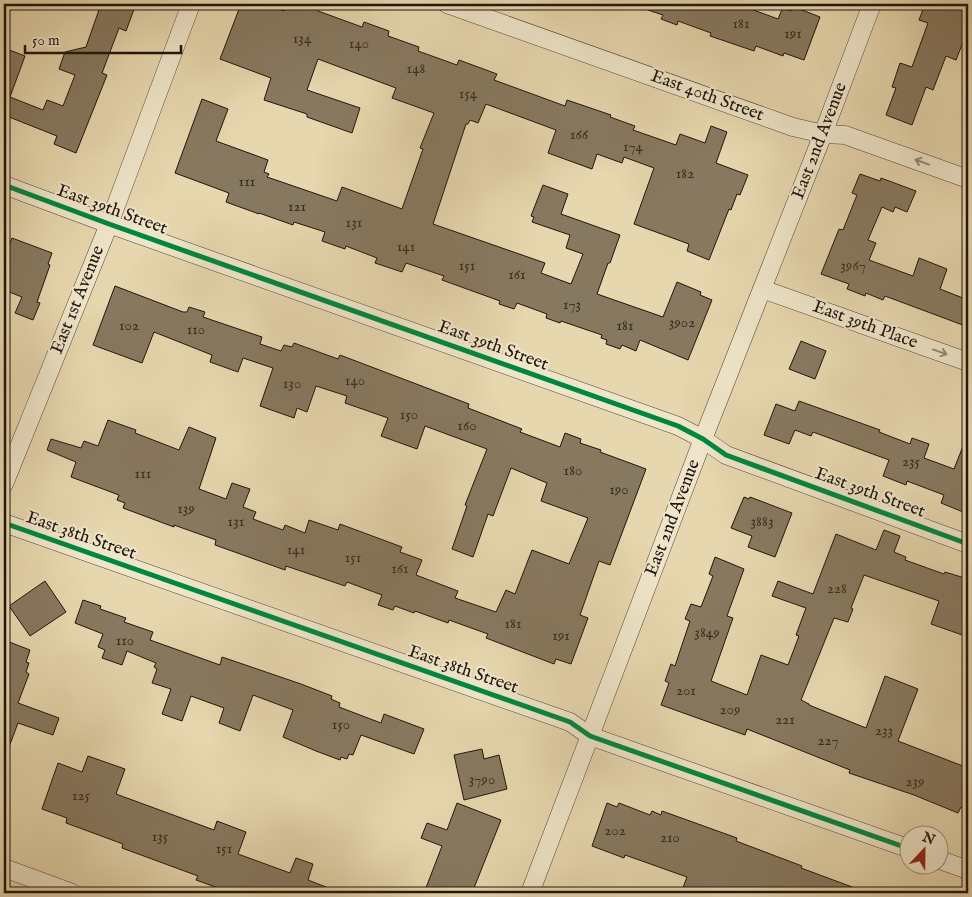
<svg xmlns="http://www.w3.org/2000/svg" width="972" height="897" font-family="'IM FELL English',serif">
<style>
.building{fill:#877960;stroke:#1f140c}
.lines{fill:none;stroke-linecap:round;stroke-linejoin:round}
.street-casing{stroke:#514534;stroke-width:19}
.street{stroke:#efe5ca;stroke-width:18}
.cycleway-casing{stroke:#efe5ca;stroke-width:8}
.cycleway{stroke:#00873e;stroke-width:5}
.oneway{stroke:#918774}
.labels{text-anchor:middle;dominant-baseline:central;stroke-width:4;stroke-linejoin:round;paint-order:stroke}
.number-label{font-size:15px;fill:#392d21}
.street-label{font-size:18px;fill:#1f140c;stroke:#efe5ca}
</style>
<rect width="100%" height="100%" fill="#e7d7ae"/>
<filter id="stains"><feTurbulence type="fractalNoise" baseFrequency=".004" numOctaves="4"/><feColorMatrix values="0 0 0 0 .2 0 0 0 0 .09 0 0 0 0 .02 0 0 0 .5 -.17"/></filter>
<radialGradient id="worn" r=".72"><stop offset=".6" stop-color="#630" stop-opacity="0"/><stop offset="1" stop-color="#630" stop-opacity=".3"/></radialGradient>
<!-- building -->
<g class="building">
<path d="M101,4H136L126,31L119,28L102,73L107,75L76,153L54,144L57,136L4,115V48L25,56L10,97L43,110L47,100L63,106L75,75L59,69L65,52L86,47Z"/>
<path d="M241,4H265L284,11L286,4H306L319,8L318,11L362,27L364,22L389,31L388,36L419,47L418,51L457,65L459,60L497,74L494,80L565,106L567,100L611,115L610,117L635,126L633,130L676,145L680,134L705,143L711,126L727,132L716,163L748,175L740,195L737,194L731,210L729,209L709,260L687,251L689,244L634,224L654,168L624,157L622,163L597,154L592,169L548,153L556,130L486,104L478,123L470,120L468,124H466L433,224L545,263L541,273L571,284L583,254L566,248L570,235L532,222L534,217L531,216L543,185L568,194L561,214L620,235L610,263H608L597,294L663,317L677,282L701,292L700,295L712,300L688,360L640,340L636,351L622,345L620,349L606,344L607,340L601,338L602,335L561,321L560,323L546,318L547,314L517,303L514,309L499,304L500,301L442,280L444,276L406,263L402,272L375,263L377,258L346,246L345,249L322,241L325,232L294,222L293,225L259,213V214L226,202L229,193L175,173L202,99L228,109L216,141L268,160L264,172L269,174L267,177L337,201L342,187L402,209L423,149L420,148L434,113L392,98L396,88L318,59L307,90L360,108L352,133L307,117V114L264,100L271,78L220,59Z"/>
<path d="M636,4H737L778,19L783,7L791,11L792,6L820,17L804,60L784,53L783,56L756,46L754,51L710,36L711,33L678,21L677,25L661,19L663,15L636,6Z"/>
<path d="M925,4H968V29L956,60L946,56L933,90L926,87L912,125L886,115L896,88L892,87L900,63L912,67L928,23L919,20Z"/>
<path d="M860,174L880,181L881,178L916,191L907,212L895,207L893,212L882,207L868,240L876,243L869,260L913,276L919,258L947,269L940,289L968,300V327L885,296L883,300L866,293L865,296L847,289L849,284L821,274L839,229L843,230L857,195L852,193Z"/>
<path d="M12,238L52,253L48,264L50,265L37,302L40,303L33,320L15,313L22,297L4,290V260Z"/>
<path d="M115,286L183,312H187L189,307L205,312L203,317L262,337L260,344L281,351L284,345L292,347L294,343L338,359L340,355L469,404L468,408L522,429L520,432L560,447L565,433L581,439L580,443L601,450L600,452L646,469L610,565L599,561L580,615L588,618L571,664L556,659L554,664L486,638L488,634L449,620L448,623L415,611L414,613L395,606L393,610L378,605L382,595L347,582L345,586L286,566L285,570L215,545L216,540L174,525V527L123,508L125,503L117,500L119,495L71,477L76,462L47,450L51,439L81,448L84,441L98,446L108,420L136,430L135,433L179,450L189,427L216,438L199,489L226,499L232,483L250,489L243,507L256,512L253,519L283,530L285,525L305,533L309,520L338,530L340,524L402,547L400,552L422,560L416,575L458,591L455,598L496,612L506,590L515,594L532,550L569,564L588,518L541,501L547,483L511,468L493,516L488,514L473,557L452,549L467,506L465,505L487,449L425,426L417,449L381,436L388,418L345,403L347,396L316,386L307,412L297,408L294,418L260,406L273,368L243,358L238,372L210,362L212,355L154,332L142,363L93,345Z"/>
<path d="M801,341L826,351L815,379L789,369Z"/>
<path d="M799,401L880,430L879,432L910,444L912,438L929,444L924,458L954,469L967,436H968V514L941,503L944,495L907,481L906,485L883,476L889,460L813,432L811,436L795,430L789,444L764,435L776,404L795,411Z"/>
<path d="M744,497L749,499L750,497L792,513L775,557L748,547L752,536L731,528Z"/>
<path d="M884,530L900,536L894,552L906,557L905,560L944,574L945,572L968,579V637L931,624L939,601L864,575L851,608L853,609L848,622L834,618L801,700L809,704V705L866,728L885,676L918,689L898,741L968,768V810L961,807L958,813L914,795L849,773L850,770L747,729L745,735L661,705L669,683L665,681L671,664L675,666L690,621L685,619L691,604L701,607L713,576L709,574L715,557L744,569L727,616L733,618L711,681L747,695L761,655L788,665L799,636L796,635L806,608L772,596L778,581L813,594L836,534L876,550Z"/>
<path d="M45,581L66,612L30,636L9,606Z"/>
<path d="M83,600L101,606L100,609L126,618L124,622L153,632L150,640L220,665L222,657L301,684L332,696L331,699L340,703L339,707L381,723L384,714L424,729L414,754L361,735L353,755L349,754L347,759L341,757L340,760L316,751L283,737L293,710L253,695L240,731L219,723L224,708L191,696L182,721L162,714L171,689L152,683L157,669L154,667L156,663L127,651L122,665L102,658L105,650L98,647L103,634L75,623Z"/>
<path d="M4,640L30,650L26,662L29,663L26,672L29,674L18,703L59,718L53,735L18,723L6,755H4Z"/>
<path d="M482,749L484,759L499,755L507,789L464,800L454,755Z"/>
<path d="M88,756L125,769L116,794L214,830L217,821L246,832L238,854L290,873L296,858L313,864L308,880L339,892V893H232L196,880L198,876L122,848L123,844L66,823L67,818L42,809L58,763L82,772Z"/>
<path d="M457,803L501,820L472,893H424L442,846L421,838L427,823L447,830Z"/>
<path d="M607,803L617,807L619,803L650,815L652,811L661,815L662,811L737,838L736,841L802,866L801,868L863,891V893H681L687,877L625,855L624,858L592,846Z"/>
</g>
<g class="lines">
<defs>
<g id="street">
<path d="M447,4L793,127L823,134L845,135L968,179"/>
<path d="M4,185L109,224L678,426L703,439L726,455L968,544"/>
<path d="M762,289L968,362"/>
<path d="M4,484L109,224L191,4"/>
<path d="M4,523L570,722L590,736L910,849"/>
<path d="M940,860L968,870"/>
<path d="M4,868L72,893"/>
<path d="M530,893L703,439L823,134L872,4"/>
</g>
</defs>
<!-- street casing -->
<use href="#street" class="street-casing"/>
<!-- street -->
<use href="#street" class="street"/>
<defs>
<g id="cycleway">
<path d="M4,185L109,224L678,426L703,439L726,455L968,544"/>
<path d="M4,523L570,722L590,736L910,849"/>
</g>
</defs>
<!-- cycleway casing -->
<use href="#cycleway" class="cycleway-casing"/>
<!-- cycleway -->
<use href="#cycleway" class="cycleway"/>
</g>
<!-- one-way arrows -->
<defs><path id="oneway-shaft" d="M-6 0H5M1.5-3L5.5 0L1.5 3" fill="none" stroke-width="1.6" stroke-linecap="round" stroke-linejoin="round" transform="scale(1.25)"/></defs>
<g class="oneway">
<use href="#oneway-shaft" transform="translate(922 162) rotate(-160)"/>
<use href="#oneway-shaft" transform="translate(940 352) rotate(20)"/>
</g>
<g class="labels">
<!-- number labels -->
<g class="number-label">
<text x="741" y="23">181</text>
<text x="793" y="33">191</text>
<text x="302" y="38">134</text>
<text x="359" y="43">140</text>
<text x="416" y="68">148</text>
<text x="468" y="93">154</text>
<text x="579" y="134">166</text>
<text x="633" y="146">174</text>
<text x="685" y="173">182</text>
<text x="247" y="181">111</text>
<text x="297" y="206">121</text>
<text x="354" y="222">131</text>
<text x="406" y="246">141</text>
<text x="467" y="265">151</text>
<text x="853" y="265">3967</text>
<text x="517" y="274">161</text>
<text x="572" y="304">173</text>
<text x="682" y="322">3902</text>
<text x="129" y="325">102</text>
<text x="625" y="325">181</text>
<text x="196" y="329">110</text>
<text x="355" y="380">140</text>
<text x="292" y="383">130</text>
<text x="409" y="414">150</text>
<text x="467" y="425">160</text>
<text x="911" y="461">235</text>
<text x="573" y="470">180</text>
<text x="143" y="473">111</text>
<text x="619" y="489">190</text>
<text x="186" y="508">139</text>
<text x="236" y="521">131</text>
<text x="762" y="521">3883</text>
<text x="296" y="549">141</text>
<text x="353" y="557">151</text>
<text x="400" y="568">161</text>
<text x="837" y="588">228</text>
<text x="513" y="623">181</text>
<text x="707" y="632">3849</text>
<text x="561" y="635">191</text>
<text x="125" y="640">110</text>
<text x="686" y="690">201</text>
<text x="730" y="709">209</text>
<text x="785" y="719">221</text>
<text x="341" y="724">150</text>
<text x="884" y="730">233</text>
<text x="828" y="740">227</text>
<text x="482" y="779">3790</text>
<text x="915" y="781">239</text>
<text x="81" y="795">125</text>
<text x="615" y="830">202</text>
<text x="160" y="836">135</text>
<text x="670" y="837">210</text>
<text x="224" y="848">151</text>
</g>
<!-- street labels -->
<g class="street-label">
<text transform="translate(707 96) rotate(20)">East 40th Street</text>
<text transform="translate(820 141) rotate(-69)">East 2nd Avenue</text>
<text transform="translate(112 210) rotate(20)">East 39th Street</text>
<text transform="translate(78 300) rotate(-68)">East 1st Avenue</text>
<text transform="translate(865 325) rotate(20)">East 39th Place</text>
<text transform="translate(493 346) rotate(20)">East 39th Street</text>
<text transform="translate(870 493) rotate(20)">East 39th Street</text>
<text transform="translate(673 518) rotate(-69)">East 2nd Avenue</text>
<text transform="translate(81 536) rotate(19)">East 38th Street</text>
<text transform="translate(463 670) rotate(19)">East 38th Street</text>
</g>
</g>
<!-- margin -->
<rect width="972" height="897" fill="none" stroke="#e7d7ae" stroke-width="20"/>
<rect x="5" y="5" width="962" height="887" fill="none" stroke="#1f140c" stroke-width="2.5"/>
<rect x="10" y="10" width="952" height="877" fill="none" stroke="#1f140c"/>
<!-- north arrow -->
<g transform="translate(924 850) rotate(22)"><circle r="24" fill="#efe5ca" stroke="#9c917e"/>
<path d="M0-4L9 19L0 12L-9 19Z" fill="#8f2418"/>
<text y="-8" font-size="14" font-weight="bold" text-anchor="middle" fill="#1f140c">N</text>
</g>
<!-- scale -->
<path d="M25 45v8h156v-8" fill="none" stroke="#1f140c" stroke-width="2.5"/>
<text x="32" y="45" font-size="15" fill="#1f140c" stroke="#efe5ca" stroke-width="4" paint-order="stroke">50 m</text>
<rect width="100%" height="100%" filter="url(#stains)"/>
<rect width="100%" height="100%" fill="url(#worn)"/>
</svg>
